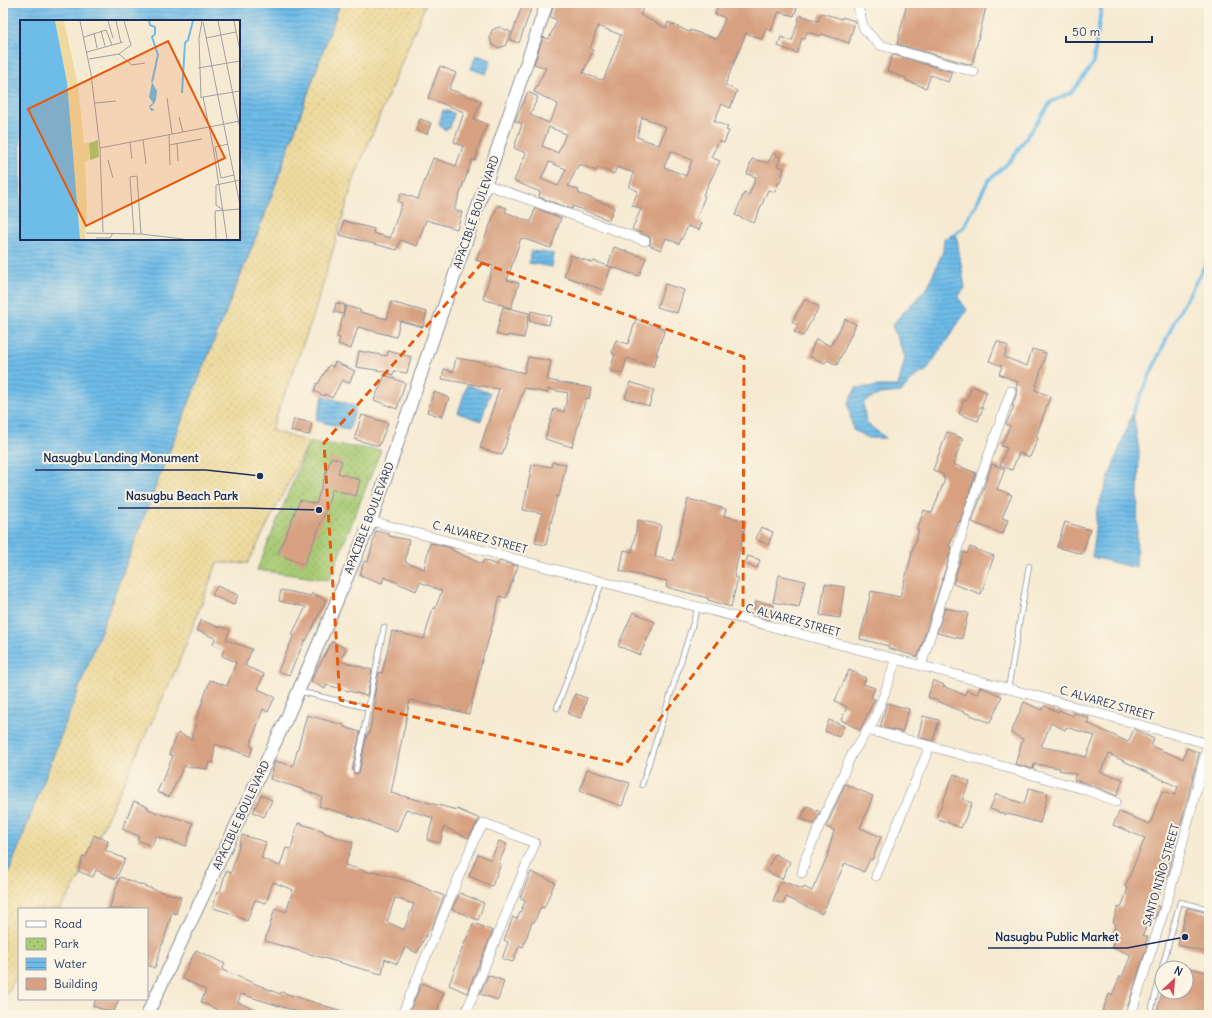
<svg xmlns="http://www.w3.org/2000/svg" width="1212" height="1018" font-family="Delius,sans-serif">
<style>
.sand{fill:url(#sand-dots);stroke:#84847e}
.park{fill:url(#park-dots);stroke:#627d69}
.water{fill:url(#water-rules);stroke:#4476a3;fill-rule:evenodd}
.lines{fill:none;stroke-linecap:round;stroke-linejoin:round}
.stream{stroke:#6ebce8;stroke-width:3.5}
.building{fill:#d7a080;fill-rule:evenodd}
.service-casing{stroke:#888c98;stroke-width:6}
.minor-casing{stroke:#888c98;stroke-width:10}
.tertiary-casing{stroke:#888c98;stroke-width:14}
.service{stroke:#fff;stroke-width:4.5}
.minor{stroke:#fff;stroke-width:9}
.tertiary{stroke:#fff;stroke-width:12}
.marked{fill:none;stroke:#e8590c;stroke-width:3;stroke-dasharray:8 5;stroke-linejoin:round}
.labels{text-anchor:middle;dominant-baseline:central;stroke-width:4;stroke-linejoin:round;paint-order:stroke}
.street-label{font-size:11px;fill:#1b2f5e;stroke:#fcf5e5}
.inset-river{fill:none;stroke:#6ebce8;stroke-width:2}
.inset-road{fill:none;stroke:#9e9fa4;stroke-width:1}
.view{fill:#e8590c;fill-opacity:0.15;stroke:#e8590c;stroke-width:2}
.inset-edge{fill:none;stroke:#1b2f5e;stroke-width:2}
.leader{fill:none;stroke:#1b2f5e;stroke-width:1.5}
.callout-dot{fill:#1b2f5e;stroke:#fcf5e5;stroke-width:1.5}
.callout-label{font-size:12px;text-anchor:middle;font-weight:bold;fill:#1b2f5e;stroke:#fcf5e5;stroke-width:4;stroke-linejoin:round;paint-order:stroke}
</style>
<defs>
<pattern id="sand-dots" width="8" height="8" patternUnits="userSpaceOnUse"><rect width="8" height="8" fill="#eeda9e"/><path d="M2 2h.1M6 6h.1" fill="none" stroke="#ccbb8a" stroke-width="1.8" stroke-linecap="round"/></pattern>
<pattern id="park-dots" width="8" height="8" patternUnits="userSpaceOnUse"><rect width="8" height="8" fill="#a8cb74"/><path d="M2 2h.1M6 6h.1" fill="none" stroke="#88a562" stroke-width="1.8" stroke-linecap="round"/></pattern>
<pattern id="water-rules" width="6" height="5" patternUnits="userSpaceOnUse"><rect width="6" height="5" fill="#6ebce8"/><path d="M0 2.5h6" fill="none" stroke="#5a99bf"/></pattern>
</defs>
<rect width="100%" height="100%" fill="#fcf5e5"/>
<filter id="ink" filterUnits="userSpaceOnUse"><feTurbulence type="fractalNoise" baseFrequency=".025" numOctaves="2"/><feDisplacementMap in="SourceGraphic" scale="8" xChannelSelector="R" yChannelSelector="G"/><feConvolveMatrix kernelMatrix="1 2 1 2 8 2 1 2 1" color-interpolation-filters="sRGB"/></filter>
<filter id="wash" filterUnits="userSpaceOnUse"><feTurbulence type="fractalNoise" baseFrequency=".012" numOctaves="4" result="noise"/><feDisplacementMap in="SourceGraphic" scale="16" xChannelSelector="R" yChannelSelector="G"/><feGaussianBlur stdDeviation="0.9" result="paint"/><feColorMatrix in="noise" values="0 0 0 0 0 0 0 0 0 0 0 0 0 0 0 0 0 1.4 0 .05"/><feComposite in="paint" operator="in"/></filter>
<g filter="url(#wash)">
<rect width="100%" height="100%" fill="#f6ead2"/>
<!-- sand -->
<path class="sand" d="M340,3H426L355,176L312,320L271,430L309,442L248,563H217L177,667L79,879L60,909H19V972L3,1001V888L163,467L264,217Z"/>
<!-- park -->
<path class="park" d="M309,442L381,450L329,580L257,570Z"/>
<!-- water -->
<g class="water">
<path d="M3,3H340L264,217L163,467L3,888ZM21,21H239V239H21Z"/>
<path d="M476,55L491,60L486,74L471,69Z"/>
<path d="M443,110L454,113L450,128L444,130L439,125Z"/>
<path d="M956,233L965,288L958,297L967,310L926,371L916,376L901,392L880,394L863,402L866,423L886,438H869L853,430L848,403L856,388L879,386H898L905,357L892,326L900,316L928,287L943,251L944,239Z"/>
<path d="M531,251L554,254L552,267L529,263Z"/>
<path d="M467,385L490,393L481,421L458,413Z"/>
<path d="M323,396L356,406L349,430L316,420Z"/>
<path d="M1133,412L1139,451L1136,568L1092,557L1097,509Z"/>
</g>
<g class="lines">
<!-- stream -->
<g class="stream">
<path d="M956,233L964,227L988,181L1011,160L1051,102L1072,92L1093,64L1102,3"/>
<path d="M1133,412L1176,318L1209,258"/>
</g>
</g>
<g id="blocks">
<!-- building -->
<g class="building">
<path d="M523,3H533L519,43L510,40Z"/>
<path d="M554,3H645L640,15L666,28L668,22L689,32L690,30L717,39L725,18L715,14L719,3H799L794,16L779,12L771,31L766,29L761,39L746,33L725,85L737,91L730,108L722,104L714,121L728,127L726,130L729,131L724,143L719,141L711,157L720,161L703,195L705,196L696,220L702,222L699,230L688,226L679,244L666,238L661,250L649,245L651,243L650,237L632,229L641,209L632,205L638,191L629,187L634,173L617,167L614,174L598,167L596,171L579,164L568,186L579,190L578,193L614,207L609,220L573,206L572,209L539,197L540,192L514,181L526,153L514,148L522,124L515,121L528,92L538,97L530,115L549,123L558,104L534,92L546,68L534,64L543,37L549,39L557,20L550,17ZM598,26L621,35L604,79H602L601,80L583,73L593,50L590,49ZM642,117L666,127L659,145L637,137ZM549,127L566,134L558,153L542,146ZM671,151L692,160L686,176L664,167ZM549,162L566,169L558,186L541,179Z"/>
<path d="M907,3H987L972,65L897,44Z"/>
<path d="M821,13L842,19V17L855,21L849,43L822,34L821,36L807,32L805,39L802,38L797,53L778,46L781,37L792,41L800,15L818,21Z"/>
<path d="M499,27L511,32L505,46L498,48L492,45L490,37L492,30Z"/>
<path d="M894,55L952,72L948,82L931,75L926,88L905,80L906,78L887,71L892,56Z"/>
<path d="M440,66L456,73L449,89L481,101L474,119L487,124L477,152H478L475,161L472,160L454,210L462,212L457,229L426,220L417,246L400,240L397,250L340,235L344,221L374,229L373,233L390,238L402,203L398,202L401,193L418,199L433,158L456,166L463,146L454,142L464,112L428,98Z"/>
<path d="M420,119L431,123L427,134L416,130Z"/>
<path d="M773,153L781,157L777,166L784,168L780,183H778L775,192L768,190L754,223L735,215L744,193L749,195L756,177L747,174L752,159L768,163Z"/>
<path d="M498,205L507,208L505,212L531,222L535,208L561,218L551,248L521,238L507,280L519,283L511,308L483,299L493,266L476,260Z"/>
<path d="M614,247L646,258L639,276L608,266Z"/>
<path d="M571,255L593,263L594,261L611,267L603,290L564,276Z"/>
<path d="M665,284L684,290L677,313L657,307Z"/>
<path d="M805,299L819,307L803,336L794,332L798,325L792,322Z"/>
<path d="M391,302L427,312L423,327L400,321L396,337L358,327L351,349L338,344L340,338L337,337L346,306L360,310V312L387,319Z"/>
<path d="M336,303L345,305L343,314L334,312Z"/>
<path d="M503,307L529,313L524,338L508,335L507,337L496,334Z"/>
<path d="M531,311L551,316L549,325L529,321Z"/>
<path d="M636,319L665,329L656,354H658L653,367L627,358L622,374L610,370L615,354L612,353L616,340L628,344Z"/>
<path d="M845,319L856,324L837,365L827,360L825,363L809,356L816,339L831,346Z"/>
<path d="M997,341L1008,346L1004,357L1027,366L1032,349L1046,353L1035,390L1050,396L1036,437L1038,438L1030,457L1019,453L1012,470L1000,465L1007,448L1001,446L1010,426L1006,424L1014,406H1012L1017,393L1016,387L1018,382L999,374L1002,366L989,361Z"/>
<path d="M359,351L387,356L388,351L411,357L407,373L394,371L393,375L383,371L356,367Z"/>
<path d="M528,357L551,361L547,380L591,388L589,399L586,398L572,447L545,439L554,409L564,412L568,393L548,389L547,393L524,388L502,455L480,448L499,389L442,379L444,369L453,372L456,358L480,362L524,373Z"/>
<path d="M335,362L355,371L349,383L342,380L332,398L325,394L324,396L314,391L317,383L318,384L329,365L333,367Z"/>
<path d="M385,375L405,383L397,409L374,400Z"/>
<path d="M630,382L654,390L649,406L625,398Z"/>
<path d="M972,386L987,392L981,407L983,408L978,421L959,414L964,400L966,401Z"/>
<path d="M434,392L449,398L442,417L427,412Z"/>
<path d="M362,415L388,423L379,446L354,439Z"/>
<path d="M294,419L312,423L309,435L291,431Z"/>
<path d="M947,432L963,439L953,464L976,473L960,522L959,521L949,547L952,548L918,657L888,648L889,646L860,639L871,591L900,597L912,554H911L919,531L917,530L924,510L932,513L945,479L943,478L944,475L933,470Z"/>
<path d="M331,457L342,461L338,473L360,480L356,496L332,489L327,508L304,565L278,554L300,500L316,504Z"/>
<path d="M552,462L566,464L559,497L557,496L546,545L535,543L542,513L523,510L532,464L551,467Z"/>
<path d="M992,464L1005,469L997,489L1012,495L1002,518L1008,520L1003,534L972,522Z"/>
<path d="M688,499L726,509L724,516L746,521L734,577L738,578L731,607L708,600V598L666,587L667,581L620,571L624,550L632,552L638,520L661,525L655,557L673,561Z"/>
<path d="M1065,522L1090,530L1082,554L1057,547Z"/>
<path d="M761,527L773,532L768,545L756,539Z"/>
<path d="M376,531L389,534V536L409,540L405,562L424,569L430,543L452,548V550L482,564L484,560L497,565L499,561L518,566L506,598L500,596L485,652H484L469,714L410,700L391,793L457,810V809L480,819L468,838L444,827L440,843L427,840L433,818L406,809L397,832L364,820L319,806L322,797L299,788L270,779L275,761L293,766L307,715L344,725V727L360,732L352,770L355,774L359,773L367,734H369L376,699L374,698L379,672L382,673L392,631L424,639L433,608L435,609L442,591L420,582L416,591L384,577L382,583L360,575L364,561L368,562Z"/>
<path d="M970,547L994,556L981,594L953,584L963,552L967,554Z"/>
<path d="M748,556L760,560L757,568L745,564Z"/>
<path d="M779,575L805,581L799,607L773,602Z"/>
<path d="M825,584L844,587L840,618L820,615Z"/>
<path d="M217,586L238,595L234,605L212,595Z"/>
<path d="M281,590L311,596L312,593L326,600L306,641L305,640L289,675L278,671L294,635L292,634L306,607L279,601Z"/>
<path d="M756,601L774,605L771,620L753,615Z"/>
<path d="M945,608L968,613L962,639L937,633Z"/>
<path d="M633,612L655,622L640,655L618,646Z"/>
<path d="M201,620L220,628V626L230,630L226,640L252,649L245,666L264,674L258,689L275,697L268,712L263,709L250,746L253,747L250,756L215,744L213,763L209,762L207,769L184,766L169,797L157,792L173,756L169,754L178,733L192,739L197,721L196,720L210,680L227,686L236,662L222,656L224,649L213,644L215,638L196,630Z"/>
<path d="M332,641L346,649L340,661L372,670L367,696L327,685L325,689L311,681Z"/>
<path d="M849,670L866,678L863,684L875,688L871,698L875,699L860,730L841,720L847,707L835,701Z"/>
<path d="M933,680L944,685L943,686L964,695L967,690L977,694L980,687L1002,696L990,723L928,697Z"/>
<path d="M575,694L587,698L581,718L568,714Z"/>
<path d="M1024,702L1042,710L1044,706L1058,712L1059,710L1073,716L1074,713L1089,718L1087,723L1128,742L1134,729L1154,739L1151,746L1183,759L1187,748L1199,753L1167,879L1165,878L1154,905L1159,906L1155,919L1150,917L1143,935L1148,937L1145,945L1147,946L1125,1015H1101L1109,994L1112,995L1120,976L1122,977L1131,955L1112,947L1114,941L1110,939L1116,924L1113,922L1118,907L1121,908L1128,888L1125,887L1145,838L1113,825L1119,812L1150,824L1162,791L1175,795L1178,787L1109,754L1100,772L1123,779L1117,796L1089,784L1074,780L1076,774L1059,770L1060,768L1034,764L1033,769L1015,764L1023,739L1011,733ZM1051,723L1065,730L1066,727L1095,736L1086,757L1065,751L1041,747Z"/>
<path d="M887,703L909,709L902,732L880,727Z"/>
<path d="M923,716L939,720L933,741L918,737Z"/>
<path d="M829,720L844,726L839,737L825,731Z"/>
<path d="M587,769L630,783L622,806L580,791Z"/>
<path d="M954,774L970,782L962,799L972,803L961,828L936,818L948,790H947Z"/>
<path d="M845,784L873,796L860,828L881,837L872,860L870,859L864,872L845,863L822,914L786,897L783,904L773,901L781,881L803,889L804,887L812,891L827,857L834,830L826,827Z"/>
<path d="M1029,788L1048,793L1040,823L1008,814L1007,815L990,809L996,794L1024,804Z"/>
<path d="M261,795L272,800L264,817L253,812Z"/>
<path d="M134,801L148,807V809L166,816L167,815L193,823L186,846L156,836L152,846L137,840L139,836L122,829Z"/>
<path d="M807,806L820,812L814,824L801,819Z"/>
<path d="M298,823L324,831V833L353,843L345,865L372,873L373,871L411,882L444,896L431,930L429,929L417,953L405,947L397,964L385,959L382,974L362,969L265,941L275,908L286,912L293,890L273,882L266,903L255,900L247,921L230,913L213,908L217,892H220L226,871L231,873L242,835L266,842L261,858L280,866L286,848L291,849ZM395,898L414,904L404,930L387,922Z"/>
<path d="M94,835L108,841L105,850L125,859L116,879L96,870L93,877L78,871L83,856L86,857Z"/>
<path d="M499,841L507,844L499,863L501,864L492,886L469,876L478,854L491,860Z"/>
<path d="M775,854L790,862L782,879L766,871Z"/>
<path d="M531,872L555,882L544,908L541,907L534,922H532L523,947L519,946L513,962L502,959L508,942L504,940L513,917L517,919L526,900L520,898Z"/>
<path d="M120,877L158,891L181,897L176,914L172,912L163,944H162L155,968L147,965V909H109Z"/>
<path d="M460,893L484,903L478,920L452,909Z"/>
<path d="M1187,908L1209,913V953L1178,945Z"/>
<path d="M474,923L493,931L467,993L449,985L464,944Z"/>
<path d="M196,950L225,964L222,970L280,994L281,992L348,1013V1015H308L241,994L238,1002L265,1015H228L201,1002L206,990L182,978Z"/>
<path d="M1186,967L1209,973V1015H1156L1162,992H1186Z"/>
<path d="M488,975L504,981L498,1000L480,994Z"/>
<path d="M422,983L444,993L438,1006L439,1007L436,1015H422L410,1010Z"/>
<path d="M96,999H119L113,1013L93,1006Z"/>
</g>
</g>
</g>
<g filter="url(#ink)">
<use href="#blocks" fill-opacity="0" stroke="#888c98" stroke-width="1"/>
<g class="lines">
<defs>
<g id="service">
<path d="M1008,689L1029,566"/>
<path d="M298,691L368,708"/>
<path d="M557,708L602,582"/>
<path d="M356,770L384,627"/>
<path d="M642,785L698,607"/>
<path d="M1162,968L1180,902L1209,909"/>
<path d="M1150,1015L1162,969"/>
</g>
<g id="minor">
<path d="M857,3L864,29L880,45L974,72"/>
<path d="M485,184L645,241"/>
<path d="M371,521L1040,697L1209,744"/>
<path d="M921,666L972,502L1011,391"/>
<path d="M867,730L894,736L1087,790L1116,802"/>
<path d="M802,873L806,857L814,839L852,754L873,722L884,695L896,659"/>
<path d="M876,876L930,746"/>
<path d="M402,1015L474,840L484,823L535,843L465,1015"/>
<path d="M1131,1015L1171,888L1209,740"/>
</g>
<path id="tertiary" d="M147,1015L289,713L371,521L547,3"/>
</defs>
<!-- service casing -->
<use href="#service" class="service-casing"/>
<!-- minor casing -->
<use href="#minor" class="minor-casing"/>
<!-- tertiary casing -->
<use href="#tertiary" class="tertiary-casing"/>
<!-- service -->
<use href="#service" class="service"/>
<!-- minor -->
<use href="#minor" class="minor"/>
<!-- tertiary -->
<use href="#tertiary" class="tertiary"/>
</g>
</g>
<!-- marked area -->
<path class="marked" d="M482,263L744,357L743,609L625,765L340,700L324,443Z"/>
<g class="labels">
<!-- street labels -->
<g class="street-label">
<text transform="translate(476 212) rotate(-71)">APACIBLE BOULEVARD</text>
<text transform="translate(369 518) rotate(-69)">APACIBLE BOULEVARD</text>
<text transform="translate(480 537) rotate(15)">C. ALVAREZ STREET</text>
<text transform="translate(793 620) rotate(15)">C. ALVAREZ STREET</text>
<text transform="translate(1107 703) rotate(16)">C. ALVAREZ STREET</text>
<text transform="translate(241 815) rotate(-65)">APACIBLE BOULEVARD</text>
<text transform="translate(1161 875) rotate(-74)">SANTO NIÑO STREET</text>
</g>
</g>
<!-- overview -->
<g transform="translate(20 20)">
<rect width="220" height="220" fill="#f6ead2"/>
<path d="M35,1H44L58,66L64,123H69V140L65,142L67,186L65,219H60L47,62Z" fill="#eeda9e"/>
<path d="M78,120L79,137L70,140L69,123Z" fill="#a8cb74"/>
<path d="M0,1H35L47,62L60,219H0ZM132,62L137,71L136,80L134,84L130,87L135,90L131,91L129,86L133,83L129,77Z" fill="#6ebce8"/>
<path class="inset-river" d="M129,1L130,5L135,7V14L132,17L138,35L132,62M0,6L29,1M162,73L165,23L168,20L173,1"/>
<path class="inset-road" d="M60,1L71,54L80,128L83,212M88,1L93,18M96,1L101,23M182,1L179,18L181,78L183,77L193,126L207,219M198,1L220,109M214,1L220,31M183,2L220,185M81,11L85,26M74,13L77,28M64,17L86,10L92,25M186,18L216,12M67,32L103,22M99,34L111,25L104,1M69,39L99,34L112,45L125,43M178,48L220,41M183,77L220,71M147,78L152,114M75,83L96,81M159,97L163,112M149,115L150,145M123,120L126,144M110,123L112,139M157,123L158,141M208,124L195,127L201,158L214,155M149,125L182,119M80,128L220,101M88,140L93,158M203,190L196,185V165L220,160M66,213L121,214L163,219M114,214L110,159V157L117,156L121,214M76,218H90L93,213M196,219L195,191L220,189"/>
<path class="view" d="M148,21L205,138L66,206L8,89Z"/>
<rect width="220" height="220" class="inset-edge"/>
</g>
<!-- callouts -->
<path class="leader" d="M260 476L206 470H35M319 510L246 508H118M1185 937L1127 948H988"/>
<g class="callout-dot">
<circle cx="260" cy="476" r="4"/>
<circle cx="319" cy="510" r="4"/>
<circle cx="1185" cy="937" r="4"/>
</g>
<g class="callout-label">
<text x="121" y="462">Nasugbu Landing Monument</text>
<text x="182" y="500">Nasugbu Beach Park</text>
<text x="1057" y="941">Nasugbu Public Market</text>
</g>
<!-- margin -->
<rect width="1212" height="1018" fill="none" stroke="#fcf5e5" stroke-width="16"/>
<!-- legend -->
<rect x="18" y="908" width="130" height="92" fill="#fcf5e5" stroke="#a2a6af"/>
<rect x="26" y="921" width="20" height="6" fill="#ffffff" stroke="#a2a6af"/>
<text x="54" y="928" font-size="12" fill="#1b2f5e">Road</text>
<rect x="26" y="938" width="20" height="12" fill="url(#park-dots)" stroke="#a2a6af"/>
<text x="54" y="948" font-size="12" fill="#1b2f5e">Park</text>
<rect x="26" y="958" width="20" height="12" fill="url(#water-rules)" stroke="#a2a6af"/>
<text x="54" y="968" font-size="12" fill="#1b2f5e">Water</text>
<rect x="26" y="978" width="20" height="12" fill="#d7a080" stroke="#a2a6af"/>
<text x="54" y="988" font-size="12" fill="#1b2f5e">Building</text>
<!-- north arrow -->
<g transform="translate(1174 980) rotate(26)"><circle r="19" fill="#fcf5e5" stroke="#a2a6af"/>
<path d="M0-3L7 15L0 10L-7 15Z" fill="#d1495b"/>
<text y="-6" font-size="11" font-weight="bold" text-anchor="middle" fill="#1b2f5e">N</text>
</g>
<!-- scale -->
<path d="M1066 36v6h86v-6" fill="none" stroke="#1b2f5e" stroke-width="2"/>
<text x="1072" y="36" font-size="12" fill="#1b2f5e" stroke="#fcf5e5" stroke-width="3" paint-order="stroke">50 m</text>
</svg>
